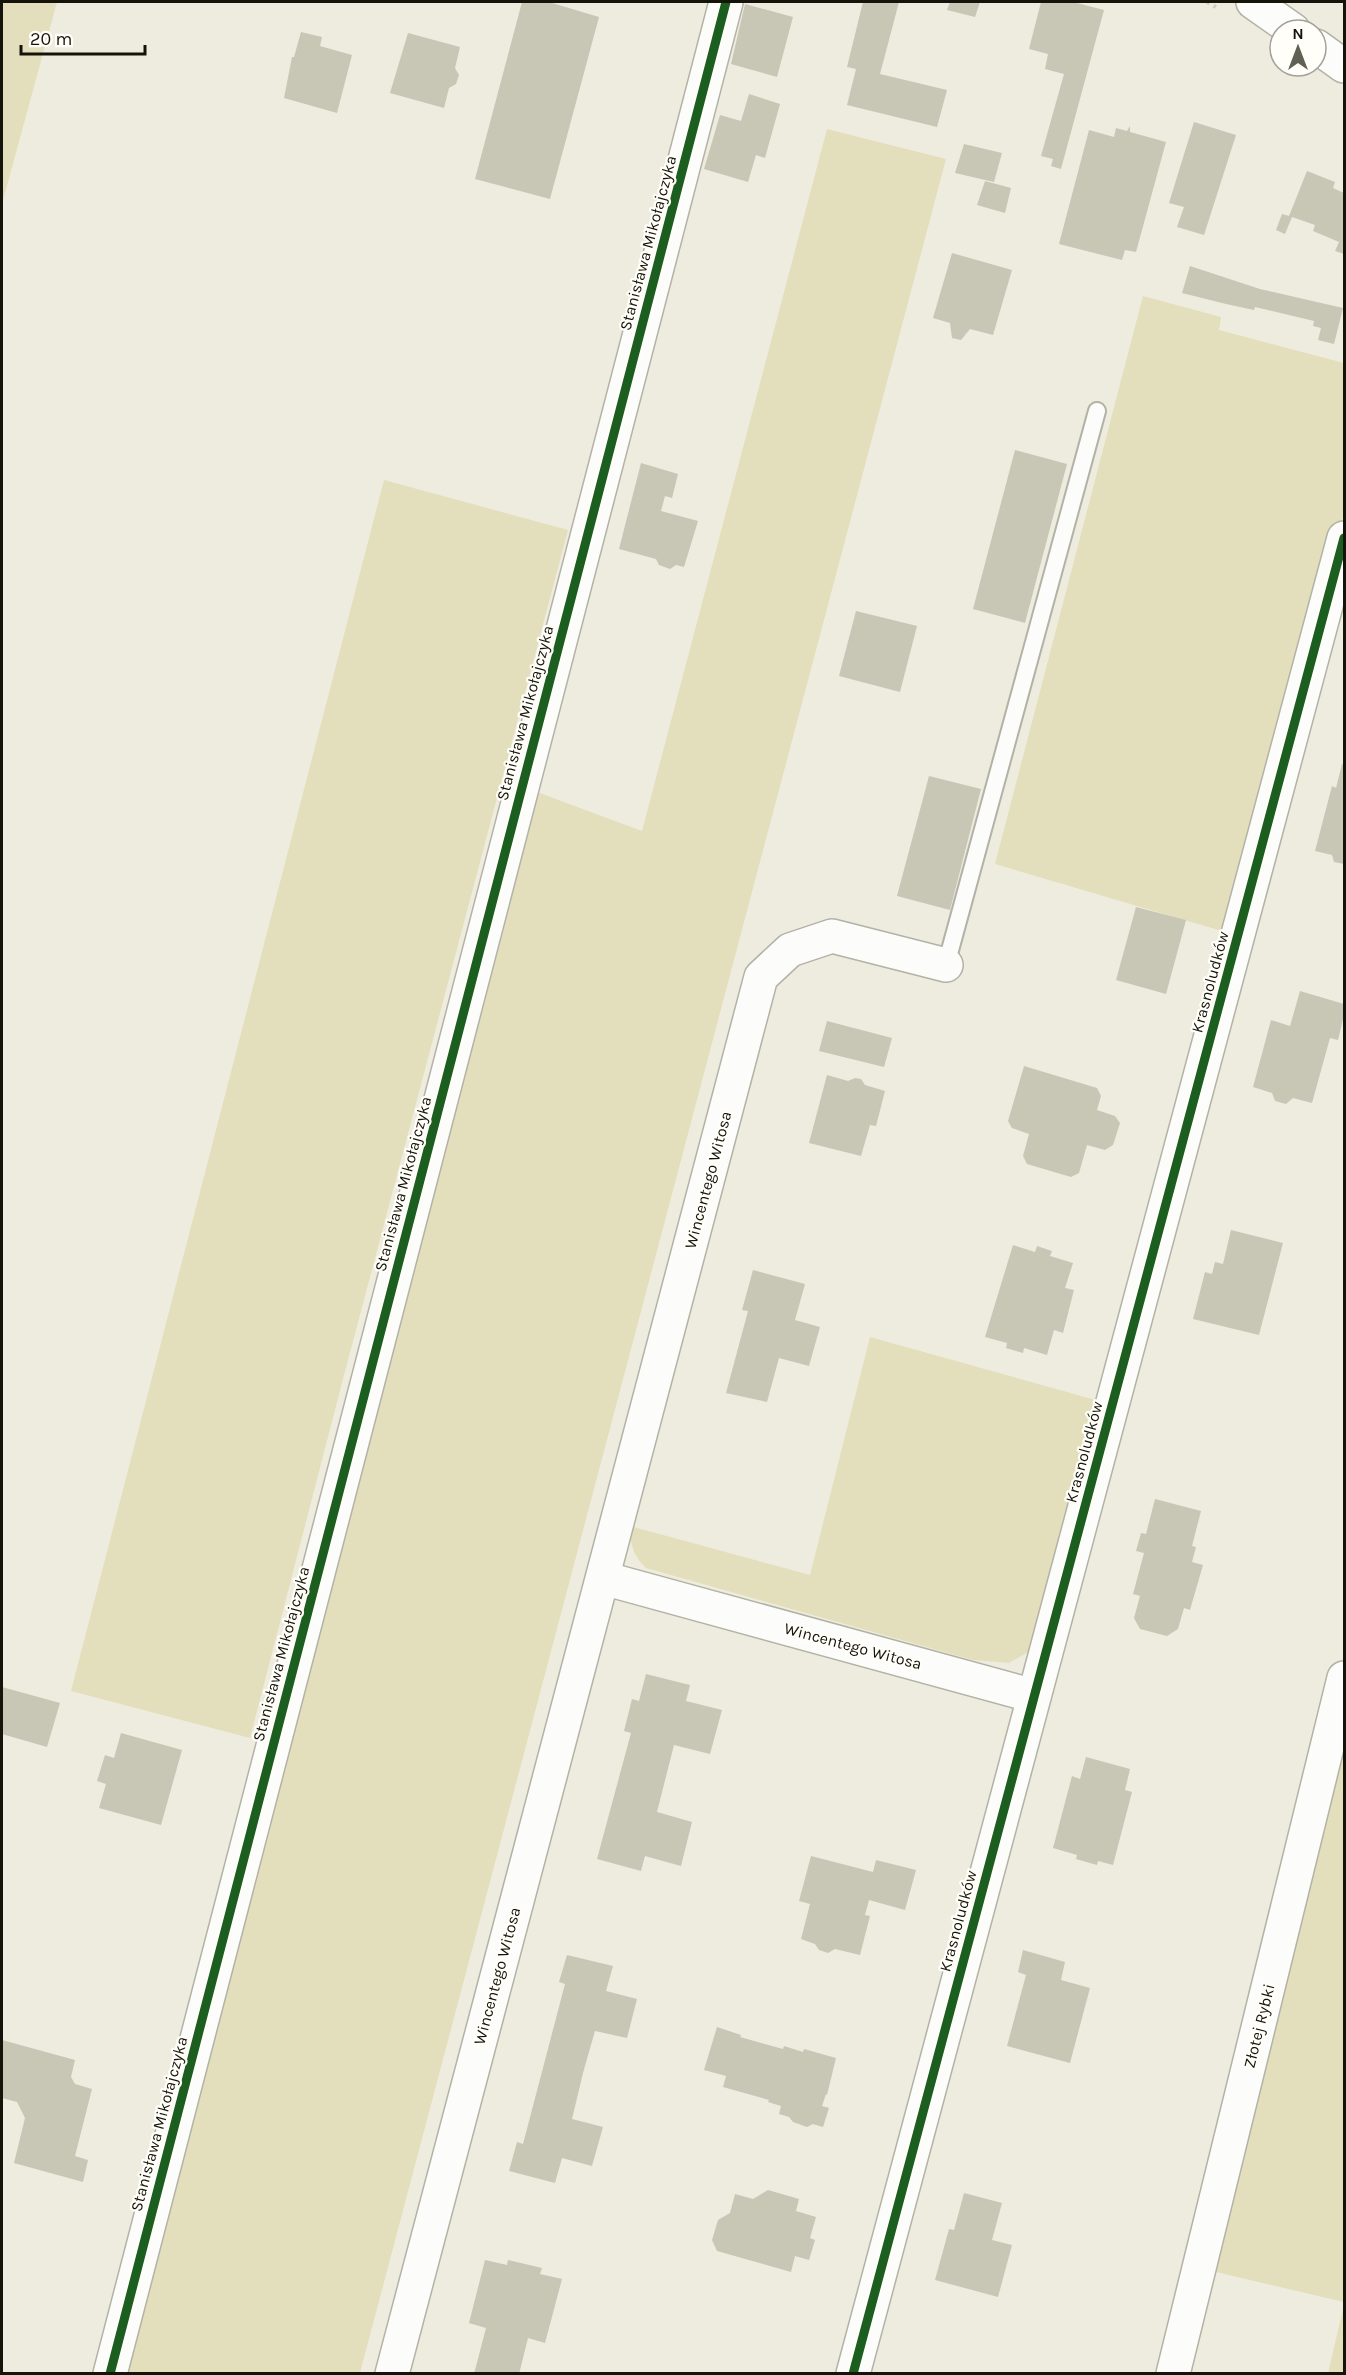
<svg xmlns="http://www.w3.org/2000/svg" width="1346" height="2375" font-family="Karla,sans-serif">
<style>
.green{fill:#e3dfbc}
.building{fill:#c8c6b5}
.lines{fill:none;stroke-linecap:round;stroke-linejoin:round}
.lane-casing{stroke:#b3b2a6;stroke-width:20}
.street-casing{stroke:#b3b2a6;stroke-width:36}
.secondary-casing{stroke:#b3b2a6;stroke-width:36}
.path{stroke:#cecdc8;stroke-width:4;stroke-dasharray:3 4.5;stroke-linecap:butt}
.lane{stroke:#fcfcfa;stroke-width:16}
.street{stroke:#fcfcfa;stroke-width:33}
.secondary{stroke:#fcfcfa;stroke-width:33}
.cycleway-casing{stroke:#fffef9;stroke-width:13}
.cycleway{stroke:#1b5e20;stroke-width:9}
.labels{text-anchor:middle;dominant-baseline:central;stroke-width:4.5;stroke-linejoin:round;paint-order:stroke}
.street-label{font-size:16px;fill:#15140a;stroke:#fffef9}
</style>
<rect width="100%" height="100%" fill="#eeecde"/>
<!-- green -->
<g class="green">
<path d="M2,2H57L2,204Z"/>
<path d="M827,129L946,159L360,2373L125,2374L537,792L642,831Z"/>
<path d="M1143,296L1221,317L1219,330L1344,363V513L1232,934L995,864Z"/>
<path d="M384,480L568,530L343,1379L250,1738L71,1691Z"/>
<path d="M870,1337L1099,1401L1030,1651L1009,1663L973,1660L646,1568C633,1555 630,1544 630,1526L810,1575Z"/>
<path d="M1344,1752V2302L1216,2272Z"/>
<path d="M1344,2305V2373H1328Z"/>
</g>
<!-- building -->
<g class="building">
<path d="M522,2H553L552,3L599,17L550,199L475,179Z"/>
<path d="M863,2H899L880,74L947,90L937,127L847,105L856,69L847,67Z"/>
<path d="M950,2H980L975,17L947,10Z"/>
<path d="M1041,2H1073L1104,10L1061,169L1051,166L1053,159L1041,156L1064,74L1045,69L1048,54L1029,49Z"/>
<path d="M745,4L793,17L777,77L731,64Z"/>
<path d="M301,32L322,37L320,46L352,55L337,113L284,98L292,57H294Z"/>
<path d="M408,33L460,47L455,68L459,75L456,84L449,88L444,108L390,93Z"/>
<path d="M749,94L780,104L765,158L756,155L748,182L704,169L720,115L741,121Z"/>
<path d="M1194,122L1236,135L1204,235L1177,227L1184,207L1169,203Z"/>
<path d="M1130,126V132L1166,142L1136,252L1125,250L1122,260L1059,244L1089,130L1114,137L1116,128L1127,131Z"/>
<path d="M964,144L1002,153L994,182L955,173Z"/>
<path d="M1307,171L1335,182L1333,188L1344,193V254L1335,251L1339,242L1313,231L1315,225L1292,217L1285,234L1276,230L1282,214L1289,216Z"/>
<path d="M985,181L1011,188L1005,213L977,205Z"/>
<path d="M952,253L1012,270L993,335L970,329L961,340L952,338L950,323L933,318Z"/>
<path d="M1190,266L1260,289L1343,308L1334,344L1318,340L1321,328L1313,326L1314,321L1255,307L1254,310L1226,304L1182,293Z"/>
<path d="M1015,450L1067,464L1025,623L973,609Z"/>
<path d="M641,463L678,474L672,498L665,496L661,511L698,521L684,567L676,565L670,569L659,565L656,559L619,549Z"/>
<path d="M856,611L917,626L900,692L839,676Z"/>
<path d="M1342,764L1344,765V864L1334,862L1332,855L1315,851L1332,786L1336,788Z"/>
<path d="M929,776L981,789L950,910L897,896Z"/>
<path d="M1136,907L1186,920L1166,994L1116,980Z"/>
<path d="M1300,991L1344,1004V1015L1338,1040L1330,1038L1312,1103L1293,1098L1286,1104L1275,1101L1272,1093L1253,1087L1271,1020L1290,1026Z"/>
<path d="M827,1021L892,1038L884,1067L819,1051Z"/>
<path d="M1024,1066L1097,1088L1101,1096L1097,1110L1115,1116L1120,1123L1113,1145L1105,1150L1087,1145L1079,1173L1071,1177L1027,1164L1023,1156L1029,1134L1012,1128L1008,1121Z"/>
<path d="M827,1075L848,1081L855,1078L861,1079L865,1085L885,1091L876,1126L870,1125L861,1156L809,1143Z"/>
<path d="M1231,1230L1283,1243L1259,1335L1193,1319L1205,1272L1212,1274L1215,1262L1223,1264Z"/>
<path d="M1013,1245L1035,1252L1037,1246L1052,1251L1050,1256L1073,1263L1065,1288L1074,1290L1063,1333L1054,1330L1047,1355L1024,1348L1023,1353L1006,1348L1007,1343L985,1337Z"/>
<path d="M753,1270L805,1284L795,1320L820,1327L809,1366L779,1358L767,1402L726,1393L748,1311L742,1310Z"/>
<path d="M1155,1499L1201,1511L1192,1546L1196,1547L1192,1562L1203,1565L1190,1610L1184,1608L1178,1629L1167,1636L1140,1629L1134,1618L1140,1596L1133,1594L1144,1553L1136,1551L1141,1533L1146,1534Z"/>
<path d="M646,1674L690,1685L686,1701L722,1710L710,1754L674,1745L657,1812L692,1822L681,1866L645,1856L641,1871L597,1859L631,1733L624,1731L632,1699L639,1701Z"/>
<path d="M2,1687L60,1703L47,1747L2,1734Z"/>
<path d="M121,1733L182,1750L161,1825L99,1808L106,1784L97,1781L105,1755L114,1758Z"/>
<path d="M1086,1757L1130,1769L1125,1790L1132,1792L1113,1865L1098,1861L1097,1865L1076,1859L1077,1855L1053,1848L1072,1776L1080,1779Z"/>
<path d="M811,1856L873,1872L876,1860L916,1870L905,1910L869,1900L865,1915L870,1916L860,1955L835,1949L828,1953L819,1950L815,1944L801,1939L810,1904L799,1901Z"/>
<path d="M1023,1950L1065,1962L1061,1980L1090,1988L1070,2063L1007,2046L1026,1975L1018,1972Z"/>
<path d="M567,1955L613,1966L606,1991L637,1999L627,2038L595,2031L583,2073L572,2119L603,2127L592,2166L562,2158L555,2183L509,2171L517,2142L523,2144L565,1984L559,1982Z"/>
<path d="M717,2027L741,2035L740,2037L783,2049L784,2046L803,2052L804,2049L836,2058L827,2095L826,2094L822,2106L829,2108L823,2127L813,2124L807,2127L793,2122L789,2117L779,2114L781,2106L768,2102L769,2100L723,2087L726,2076L704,2070Z"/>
<path d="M2,2040L75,2060L71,2077L75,2084L92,2089L75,2156L88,2160L83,2182L14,2163L25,2118L17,2102L2,2098Z"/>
<path d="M768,2190L799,2199L796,2211L816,2217L810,2238L815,2240L809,2260L795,2256L791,2272L717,2251L712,2240L718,2220L730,2213L735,2194L753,2199Z"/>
<path d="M964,2193L1002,2203L992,2240L1012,2245L998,2297L935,2280L949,2229L954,2230Z"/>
<path d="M485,2260L507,2265L508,2260L542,2268L540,2274L562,2279L545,2343L528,2338L519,2374H474L486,2328L469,2323Z"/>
</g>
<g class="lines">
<defs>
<path id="lane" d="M946,965L1097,411"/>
<g id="street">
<path d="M603,1578L1034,1696"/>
<path d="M110,2374L726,2"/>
<path d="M392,2374L761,977L790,950L832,936L946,965"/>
<path d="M853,2374L1344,538"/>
<path d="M1173,2374L1344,1678"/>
</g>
<g id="secondary">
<path d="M1253,2L1293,30"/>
<path d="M1316,46L1344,66"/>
</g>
</defs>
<!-- lane casing -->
<use href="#lane" class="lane-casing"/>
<!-- street casing -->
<use href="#street" class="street-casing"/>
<!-- secondary casing -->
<use href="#secondary" class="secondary-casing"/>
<!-- path -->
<path class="path" d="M1207,2L1216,7"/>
<!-- lane -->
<use href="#lane" class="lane"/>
<!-- street -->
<use href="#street" class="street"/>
<!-- secondary -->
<use href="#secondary" class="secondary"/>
<defs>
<g id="cycleway">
<path d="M110,2374L726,2"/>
<path d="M853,2374L1344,538"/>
</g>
</defs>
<!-- cycleway casing -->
<use href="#cycleway" class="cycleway-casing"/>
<!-- cycleway -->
<use href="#cycleway" class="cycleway"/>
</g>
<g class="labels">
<!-- street labels -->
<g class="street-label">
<text transform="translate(648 243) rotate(-75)">Stanisława Mikołajczyka</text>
<text transform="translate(525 713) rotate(-75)">Stanisława Mikołajczyka</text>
<text transform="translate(1210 982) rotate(-75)">Krasnoludków</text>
<text transform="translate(708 1180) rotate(-75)">Wincentego Witosa</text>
<text transform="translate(403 1184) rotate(-75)">Stanisława Mikołajczyka</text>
<text transform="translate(1084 1452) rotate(-75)">Krasnoludków</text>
<text transform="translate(853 1646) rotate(15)">Wincentego Witosa</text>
<text transform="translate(281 1654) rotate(-75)">Stanisława Mikołajczyka</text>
<text transform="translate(958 1921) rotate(-75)">Krasnoludków</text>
<text transform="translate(497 1976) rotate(-75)">Wincentego Witosa</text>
<text transform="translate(1259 2026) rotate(-76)">Złotej Rybki</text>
<text transform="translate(159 2124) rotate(-75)">Stanisława Mikołajczyka</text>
</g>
</g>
<!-- border -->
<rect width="1346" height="2375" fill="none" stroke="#15140a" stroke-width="6"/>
<!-- north arrow -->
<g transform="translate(1298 48)"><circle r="28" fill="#fffef9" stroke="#a1a099" stroke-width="1.5"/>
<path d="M0-4.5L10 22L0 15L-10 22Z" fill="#616054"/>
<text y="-9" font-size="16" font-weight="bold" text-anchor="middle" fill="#15140a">N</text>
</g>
<!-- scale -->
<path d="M21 45v9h124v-9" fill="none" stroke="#15140a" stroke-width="3"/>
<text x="30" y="45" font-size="18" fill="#15140a" stroke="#fffef9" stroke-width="4.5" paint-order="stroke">20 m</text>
</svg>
